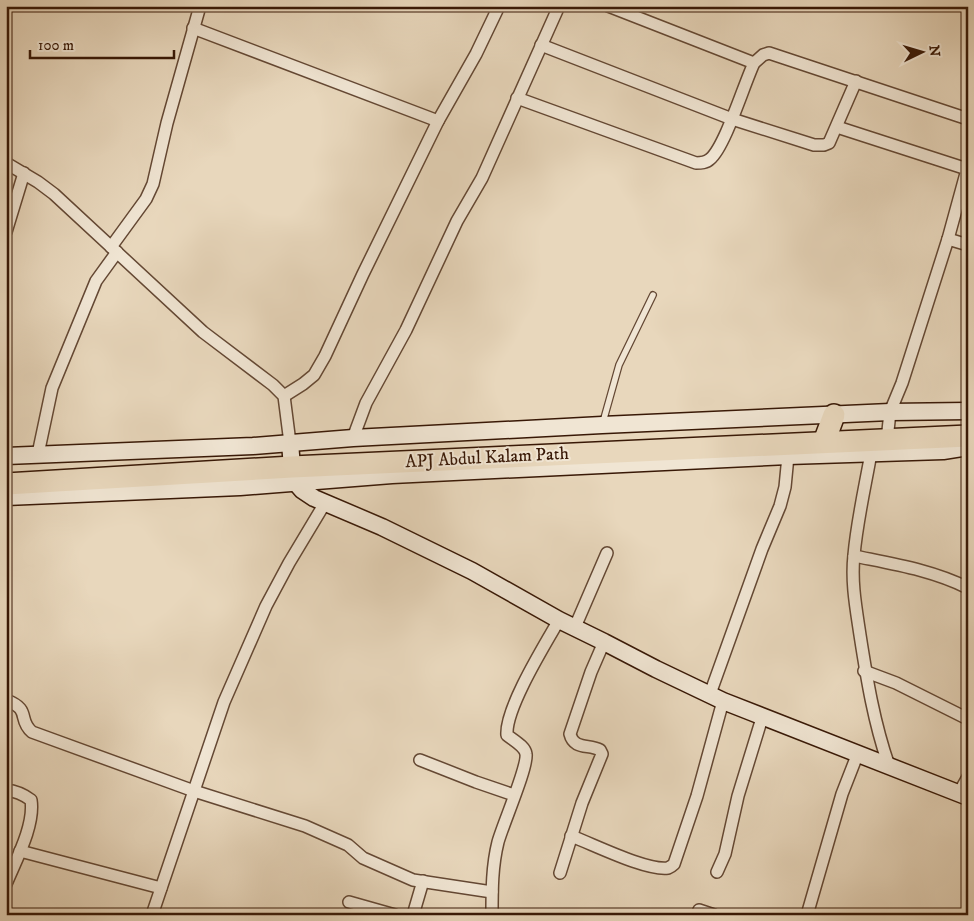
<svg xmlns="http://www.w3.org/2000/svg" width="974" height="921" font-family="'IM FELL DW Pica',serif">
<style>
.lines{fill:none;stroke-linecap:round;stroke-linejoin:round}
.lane-casing{stroke:#644834;stroke-width:8}
.street-casing{stroke:#644834;stroke-width:14}
.secondary-casing{stroke:#381806;stroke-width:19}
.highway-casing{stroke:#381806;stroke-width:24}
.lane{stroke:#f0e5d3;stroke-width:5.5}
.street{stroke:#f0e5d3;stroke-width:11}
.secondary{stroke:#f0e5d3;stroke-width:16}
.highway{stroke:#e8d7bc;stroke-width:21}
.labels{text-anchor:middle;dominant-baseline:central;stroke-width:4;stroke-linejoin:round;paint-order:stroke}
.street-label{font-size:18px;fill:#381806;stroke:#f0e5d3}
</style>
<rect width="100%" height="100%" fill="#e8d7bc"/>
<filter id="stains"><feTurbulence type="fractalNoise" baseFrequency=".004" numOctaves="4"/><feColorMatrix values="0 0 0 0 .2 0 0 0 0 .09 0 0 0 0 .02 0 0 0 .5 -.17"/></filter>
<radialGradient id="worn" r=".72"><stop offset=".6" stop-color="#630" stop-opacity="0"/><stop offset="1" stop-color="#630" stop-opacity=".3"/></radialGradient>
<g class="lines">
<defs>
<path id="lane" d="M603,422L619,365L653,295"/>
<g id="street">
<path d="M608,6L754,63"/>
<path d="M193,28L438,121"/>
<path d="M541,45L732,119L814,145H824L829,143L856,81"/>
<path d="M517,98L696,163C701,163 706,163 710,159C725,147 744,84 754,63L763,55L769,53L968,119"/>
<path d="M837,127L967,169"/>
<path d="M6,163L38,182L54,194L203,332L273,385L284,396L290,443"/>
<path d="M6,232L24,173"/>
<path d="M948,239L968,245"/>
<path d="M111,247L146,199L153,184L167,123L200,6"/>
<path d="M284,396L303,384L314,375L325,356L363,274L438,121L476,54L499,6"/>
<path d="M353,438L366,403L406,330L457,221L482,178L559,6"/>
<path d="M887,440L890,412L902,383L948,239L968,166"/>
<path d="M871,453C865,487 857,521 854,555C851,582 856,608 860,635C867,680 874,723 889,766"/>
<path d="M38,454L52,388L96,281L117,252"/>
<path d="M854,556C893,564 932,570 968,588"/>
<path d="M575,627L607,553"/>
<path d="M864,671L896,683L968,719"/>
<path d="M710,694L762,549L780,506L785,487L788,456"/>
<path d="M6,700C32,710 17,719 32,732L194,791L305,826L348,845L363,858L413,880L492,892"/>
<path d="M420,760L476,782L514,795"/>
<path d="M6,790C16,791 23,794 31,800C35,825 16,860 6,884"/>
<path d="M959,793L968,777"/>
<path d="M571,836C593,844 646,871 668,868C670,867 672,866 674,864L697,796L723,701"/>
<path d="M20,851L161,888"/>
<path d="M717,872L725,854L738,796L762,718"/>
<path d="M560,873L582,803L602,754L600,750C589,744 574,750 570,734L591,672L604,642"/>
<path d="M349,902L395,915"/>
<path d="M699,910L714,915"/>
<path d="M152,915L224,702L266,606L289,563L325,503"/>
<path d="M413,915L423,881"/>
<path d="M492,915C492,890 492,866 498,842C503,824 528,767 526,754C525,746 513,740 507,735C505,709 544,646 559,620"/>
<path d="M807,915L842,794L858,753"/>
</g>
<g id="secondary">
<path d="M290,443L292,467L296,483L302,490L314,498L382,527L472,571L559,620L604,642L656,669L723,701L968,797"/>
<path d="M6,456L253,446L353,438L602,425L890,412L968,411"/>
<path d="M6,497L240,487L392,475L788,456L943,451L968,447"/>
</g>
<g id="highway">
<path d="M824,442L834,415"/>
<path d="M6,484L292,467L968,436"/>
</g>
</defs>
<!-- lane casing -->
<use href="#lane" class="lane-casing"/>
<!-- street casing -->
<use href="#street" class="street-casing"/>
<!-- secondary casing -->
<use href="#secondary" class="secondary-casing"/>
<!-- highway casing -->
<use href="#highway" class="highway-casing"/>
<!-- lane -->
<use href="#lane" class="lane"/>
<!-- street -->
<use href="#street" class="street"/>
<!-- secondary -->
<use href="#secondary" class="secondary"/>
<!-- highway -->
<use href="#highway" class="highway"/>
</g>
<g class="labels">
<!-- street labels -->
<g class="street-label">
<text transform="translate(487 458) rotate(-3)">APJ Abdul Kalam Path</text>
</g>
</g>
<!-- margin -->
<rect width="974" height="921" fill="none" stroke="#e8d7bc" stroke-width="25"/>
<rect x="8" y="8" width="959" height="906" fill="none" stroke="#381806" stroke-width="2.5"/>
<rect x="12" y="12" width="949" height="896" fill="none" stroke="#381806"/>
<!-- north arrow -->
<g transform="translate(922 52) rotate(85)" stroke="#f0e5d3" stroke-width="4" paint-order="stroke">
<path d="M0-4L9 19L0 12L-9 19Z" fill="#381806"/>
<text y="-8" font-size="14" font-weight="bold" text-anchor="middle" fill="#381806">N</text>
</g>
<!-- scale -->
<path d="M30 50v8h144v-8" fill="none" stroke="#381806" stroke-width="2.5"/>
<text x="38" y="50" font-size="15" fill="#381806" stroke="#f0e5d3" stroke-width="4" paint-order="stroke">100 m</text>
<rect width="100%" height="100%" filter="url(#stains)"/>
<rect width="100%" height="100%" fill="url(#worn)"/>
</svg>
